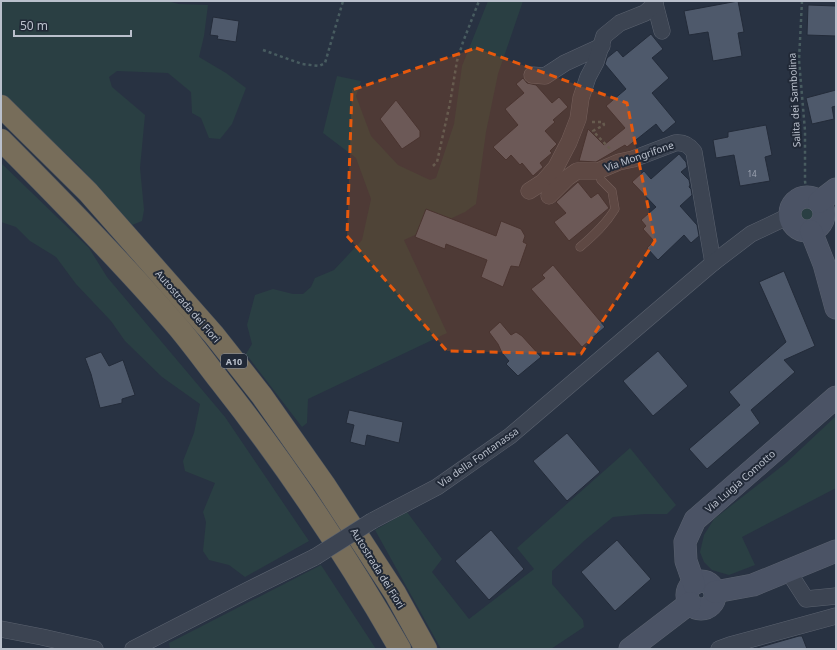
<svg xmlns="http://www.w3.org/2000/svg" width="837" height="650" font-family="'Noto Sans',sans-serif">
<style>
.green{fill:#2a3f43}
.building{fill:#4e596b;stroke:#232b39}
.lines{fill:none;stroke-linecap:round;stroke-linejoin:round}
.lane-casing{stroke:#5b626f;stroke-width:9}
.street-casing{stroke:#5b626f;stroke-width:17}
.secondary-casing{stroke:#5b626f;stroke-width:23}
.highway-casing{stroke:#474f5c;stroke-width:23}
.path{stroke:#485c60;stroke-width:2.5;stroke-dasharray:3 3;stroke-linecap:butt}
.lane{stroke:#3c4452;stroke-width:8}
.street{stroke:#3c4452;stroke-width:16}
.secondary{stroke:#4b5365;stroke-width:22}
.highway{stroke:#776d5a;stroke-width:22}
.street-bridge-casing{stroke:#5b626f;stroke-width:17;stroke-linecap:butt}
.street-bridge{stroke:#3c4452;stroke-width:16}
.marked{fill:#e8590c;fill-opacity:0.2;stroke:#e8590c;stroke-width:3;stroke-dasharray:8 5;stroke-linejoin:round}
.labels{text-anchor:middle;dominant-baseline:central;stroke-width:4;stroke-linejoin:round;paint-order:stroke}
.number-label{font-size:8px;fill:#9fa6b4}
.shield{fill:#212937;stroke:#8c939f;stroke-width:1}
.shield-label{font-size:9px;font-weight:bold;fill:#bac0cc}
.street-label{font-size:10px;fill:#bac0cc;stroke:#212937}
</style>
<rect width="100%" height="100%" fill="#283242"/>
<!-- green -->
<g class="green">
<path d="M1,1H167L179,4L208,5L204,36L199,57L226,73L246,88L232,124L220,139L209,138L201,118L192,113L191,92L168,73L117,71L109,77L112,87L145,115L140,168L144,210L142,221L132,225L78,165L1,94Z"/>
<path d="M488,1H523L498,74L486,132L476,204L465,212L404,240L447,333L308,399L307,423L302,427L246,354L252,344L247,325L255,295L273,289L293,294H303L311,287L315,278L334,270L362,240L371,199L356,158L323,133L337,76L361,81L356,96L371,136L398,165L430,180L436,178L454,124L462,66Z"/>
<path d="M1,163L89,248L107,277L225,417L309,541L245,577L229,565L209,560L203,551L206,522L203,512L215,483L185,471L183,461L194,433L200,404L162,377L125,341L111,321L76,284L56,257L30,241L16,227L1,222Z"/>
<circle cx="806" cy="214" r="8"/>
<path d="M836,416V488L742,537L755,565L729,575L712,570L704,562L700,552L704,535L714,519L786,463Z"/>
<path d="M630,448L676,505L667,514H645L613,517L585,540L552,571V584L583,620L584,627L551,649H441L375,530L407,512L442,559L432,572L469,619L534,569L517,548Z"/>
<path d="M321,565L376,649H170L169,643Z"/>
</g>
<!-- building -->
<g class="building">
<path d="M738,1L744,32L738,33L742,56L713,61L708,32L689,35L684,11Z"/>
<path d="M808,5L836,6V36L807,35Z"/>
<path d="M213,17L239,21L236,42L217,39L218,36L210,35Z"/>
<path d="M651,34L663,49L652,58L669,78L652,93L676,122L663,133L656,124L627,147L625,145L596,162L579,161L588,129L604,145L625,128L606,106L626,89L605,64L607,58L617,50L623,57Z"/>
<path d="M523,78L527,83L536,85L552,103L559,97L568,107L553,120L555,122L545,131L557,144L550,151L552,153L540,163L543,167L533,176L522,163L520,165L511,155L506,160L493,147L518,125L505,109L524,93L516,84Z"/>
<path d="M836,90V106L832,107L834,119L812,124L806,98Z"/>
<path d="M396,100L420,131V137L402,149L380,119Z"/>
<path d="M766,125L772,155L765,157L770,181L740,186L734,155L716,158L713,140L728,137V132Z"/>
<path d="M679,154L686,162L687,167L681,172L689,180L690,185L689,187L691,189L692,195L680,206L697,225L699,236L691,243L684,235L658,260L647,248L654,241L643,229L646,226L641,220L656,207L632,182L644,171L651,179Z"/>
<path d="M578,182L591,198L598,193L609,208L569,241L554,222L566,213L556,202Z"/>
<path d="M426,209L496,236L501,221L521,229L525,236L523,242L527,244L519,267L511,266L503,287L481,277L487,260L446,244L445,249L415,237Z"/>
<path d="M553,265L605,327L582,347L531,289L545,278L542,275Z"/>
<path d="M784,271L815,346L784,360L795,372L751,410L760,423L707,469L689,449L740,405L729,392L786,342L759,282Z"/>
<path d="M500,322L511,335L516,332L522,336L541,357L518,376L506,364L509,361L502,353L498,344L489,332Z"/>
<path d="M658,351L688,386L653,416L623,381Z"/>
<path d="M101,352L109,366L123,360L135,395L122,399V403L100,408L91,374L85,358Z"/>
<path d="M349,410L403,422L399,443L367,435L365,446L350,442L354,425L346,423Z"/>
<path d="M567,433L600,472L567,501L533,461Z"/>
<path d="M491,530L524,569L489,600L455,561Z"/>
<path d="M617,540L651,579L615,611L581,572Z"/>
<path d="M799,636H802L807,649H757V648Z"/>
</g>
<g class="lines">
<defs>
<path id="lane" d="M580,247C594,235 606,224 615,209L612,191L601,180L598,171"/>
<g id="street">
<path d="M655,4L662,31"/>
<path d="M532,75L545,76L565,63L602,46"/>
<path d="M529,191L543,182L556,167L569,142L578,119L581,98L588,77L596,62L604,36L620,23L645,13L655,4V1"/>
<path d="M549,196L567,178L577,171H598L619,162L633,159L675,143C684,142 689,145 694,152L713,263"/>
<path d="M372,521L437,487L510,436L713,263L751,234L789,216"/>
<path d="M788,571L806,599L836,596"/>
<path d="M1,629L42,637L95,649"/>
<path d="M133,649L248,590L315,557"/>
<path d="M719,649L730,645L836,616"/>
</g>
<g id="secondary">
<circle cx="807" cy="214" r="17"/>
<path d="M819,202L836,189"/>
<path d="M811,231L824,264L836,308"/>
<circle cx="701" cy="595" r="14"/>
<path d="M694,584L686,561L685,542L695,520L836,397"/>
<path d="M715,592L753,585L836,551"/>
<path d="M630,649L690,603"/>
</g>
<g id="highway">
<path d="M1,106L88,192L214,335L262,396L324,484L395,593L426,649"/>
<path d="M1,140C62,201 122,262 178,327C193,345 206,363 220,381C287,466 347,556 400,649"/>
</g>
</defs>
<!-- lane casing -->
<use href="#lane" class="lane-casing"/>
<!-- street casing -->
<use href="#street" class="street-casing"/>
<!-- secondary casing -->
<use href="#secondary" class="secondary-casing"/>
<!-- highway casing -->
<use href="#highway" class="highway-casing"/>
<!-- path -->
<g class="path">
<path d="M802,1L799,60L805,131V181L806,189"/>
<path d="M263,50L302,64L319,66L325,63L343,1"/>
<path d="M592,122H603L604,125L593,131L611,150"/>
<path d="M433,166L437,162L450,103L457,61L463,42L479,1"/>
</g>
<!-- lane -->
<use href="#lane" class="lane"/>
<!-- street -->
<use href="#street" class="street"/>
<!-- secondary -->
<use href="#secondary" class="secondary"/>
<!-- highway -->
<use href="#highway" class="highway"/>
<defs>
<path id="street-bridge" d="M315,557L372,521"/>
</defs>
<!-- street-bridge casing -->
<use href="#street-bridge" class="street-bridge-casing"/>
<!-- street-bridge -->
<use href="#street-bridge" class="street-bridge"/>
</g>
<!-- marked area -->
<path class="marked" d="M476,48L627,103L655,241L581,354L447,351L347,236L352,90Z"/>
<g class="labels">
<!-- number labels -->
<g class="number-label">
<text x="752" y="173">14</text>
</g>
<!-- shield labels -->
<rect class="shield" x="221" y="354" width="26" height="14" rx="3"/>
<g class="shield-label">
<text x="234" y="361">A10</text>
</g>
<!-- street labels -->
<g class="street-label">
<text transform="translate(794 100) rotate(-93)">Salita dei Sambolina</text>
<text transform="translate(639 156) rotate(-19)">Via Mongrifone</text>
<text transform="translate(188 306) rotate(49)">Autostrada dei Fiori</text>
<text transform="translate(478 457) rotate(-35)">Via della Fontanassa</text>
<text transform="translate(740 481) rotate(-41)">Via Luigia Comotto</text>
<text transform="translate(378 568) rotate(58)">Autostrada dei Fiori</text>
</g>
</g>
<!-- border -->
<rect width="837" height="650" fill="none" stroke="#bac0cc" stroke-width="4"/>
<!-- scale -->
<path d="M14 30v6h117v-6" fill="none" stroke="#bac0cc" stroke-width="2"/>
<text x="20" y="30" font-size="12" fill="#bac0cc" stroke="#212937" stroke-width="3" paint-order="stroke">50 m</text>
</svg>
